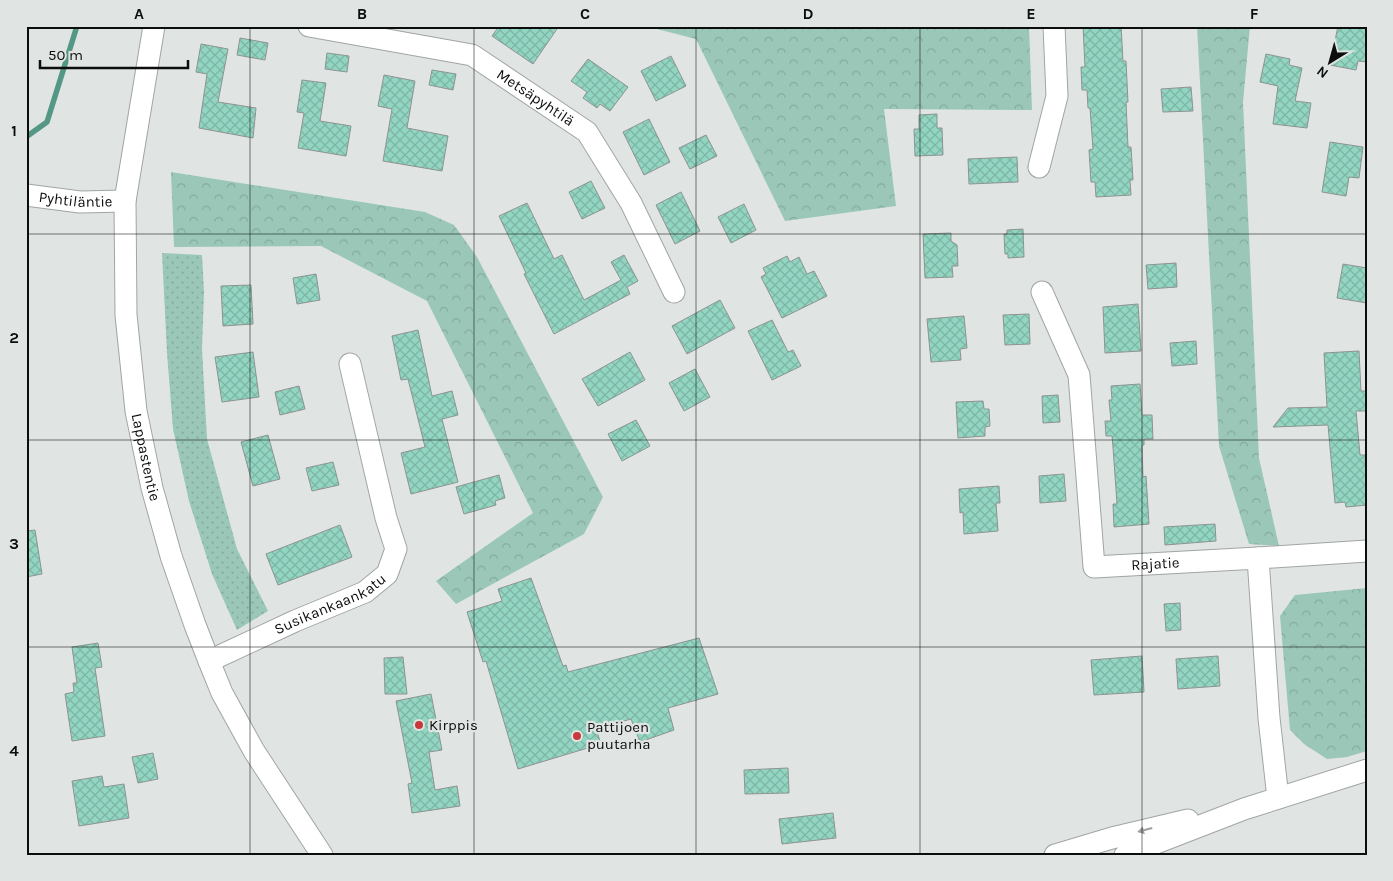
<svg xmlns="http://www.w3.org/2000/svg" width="1393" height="881" font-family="Karla,sans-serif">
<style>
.grass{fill:url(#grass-dots)}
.forest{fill:url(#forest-crowns)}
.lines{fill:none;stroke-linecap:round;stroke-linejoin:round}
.stream{stroke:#549785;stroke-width:5.5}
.building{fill:url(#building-cross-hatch);stroke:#8e9391}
.minor-casing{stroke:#a0a5a3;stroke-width:23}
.minor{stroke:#fff;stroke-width:21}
.oneway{fill:#9e9f9e}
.grid{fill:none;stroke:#0c0e0d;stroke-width:1;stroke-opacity:0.55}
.poi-dot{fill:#c8393b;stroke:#e0e5e3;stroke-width:2}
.labels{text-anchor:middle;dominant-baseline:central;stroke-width:4.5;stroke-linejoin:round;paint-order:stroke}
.street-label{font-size:15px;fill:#0c0e0d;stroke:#e0e5e3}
.poi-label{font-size:15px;fill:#0c0e0d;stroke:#e0e5e3;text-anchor:start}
.neatline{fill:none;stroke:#0c0e0d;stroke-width:2}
.grid-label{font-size:16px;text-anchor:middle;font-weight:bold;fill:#0c0e0d}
</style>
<defs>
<pattern id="grass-dots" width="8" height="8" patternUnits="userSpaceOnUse" patternTransform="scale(1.25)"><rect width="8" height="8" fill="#9bc7b9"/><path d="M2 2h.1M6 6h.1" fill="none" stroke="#84aa9e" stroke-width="1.8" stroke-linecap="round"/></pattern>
<pattern id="forest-crowns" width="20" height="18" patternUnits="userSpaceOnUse" patternTransform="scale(1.25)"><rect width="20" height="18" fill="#9bc7b9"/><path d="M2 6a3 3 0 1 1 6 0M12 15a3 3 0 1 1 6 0" fill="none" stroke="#84aa9e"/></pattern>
<pattern id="building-cross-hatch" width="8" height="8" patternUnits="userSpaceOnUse" patternTransform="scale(1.25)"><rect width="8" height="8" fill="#92d6c2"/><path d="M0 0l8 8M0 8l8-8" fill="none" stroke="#7db6a6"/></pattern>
</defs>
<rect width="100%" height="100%" fill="#e0e5e3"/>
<!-- grass -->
<path class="grass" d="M162,253L202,255L204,292L202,349L207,439L237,549L268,611L237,630L212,574L189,501L173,429L167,353Z"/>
<!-- forest -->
<g class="forest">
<path d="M645,26H1029L1032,110L884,109L896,206L785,221L696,39Z"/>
<path d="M1197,26H1250L1243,102L1259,458L1279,546L1249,544L1219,446Z"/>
<path d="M171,172L425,212L454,225L477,257L603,497L584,534L456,604L436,581L533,513L427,301L321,246L174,247Z"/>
<path d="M1367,588V751L1347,757L1327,759L1304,744L1290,730L1280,616L1295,595Z"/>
</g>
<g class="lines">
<!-- stream -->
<path class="stream" d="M26,137L47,122L77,26"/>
</g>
<!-- building -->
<g class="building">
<path d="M499,26H559L533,64L492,36Z"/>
<path d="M1083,26H1121L1123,61H1126L1128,102H1126L1128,147H1131L1133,180H1130L1131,195L1096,197L1095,182H1091L1089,150L1093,149L1090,108H1088L1087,90H1082L1081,67H1085Z"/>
<path d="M1338,26H1367V62L1358,61L1356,70L1330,65Z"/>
<path d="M240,38L268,43L265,60L237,55Z"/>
<path d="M201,44L228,49L218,102L256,108L253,138L199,128L207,74L196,72Z"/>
<path d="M327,53L349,56L347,72L325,69Z"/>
<path d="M1266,54L1290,59L1289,65L1302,68L1295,101L1311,103L1307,128L1273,124L1278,86L1260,82Z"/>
<path d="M671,56L686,86L656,101L641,71Z"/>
<path d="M588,59L628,87L610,111L600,104L597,108L583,98L587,92L571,81Z"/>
<path d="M432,70L456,74L453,90L429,85Z"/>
<path d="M384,75L415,81L407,128L448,136L442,171L383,161L392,109L378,106Z"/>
<path d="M302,80L326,83L320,121L351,126L346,156L298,148L304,113L297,112Z"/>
<path d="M1191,87L1193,111L1163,112L1161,89Z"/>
<path d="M937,114V128H942L943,155L915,156L914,129H919V115Z"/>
<path d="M649,119L670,162L644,175L623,132Z"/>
<path d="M706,135L717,156L690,169L679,148Z"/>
<path d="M1330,142L1363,147L1359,178L1349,177L1346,196L1322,192Z"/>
<path d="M1017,157L1018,182L969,184L968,159Z"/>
<path d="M591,181L605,208L582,219L569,192Z"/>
<path d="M681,192L700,231L675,244L656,205Z"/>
<path d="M527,203L554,259L562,255L584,300L621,280L611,262L624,255L638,281L627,287L630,294L554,334L524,274L526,273L499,216Z"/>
<path d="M744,204L756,230L731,243L718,217Z"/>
<path d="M1023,229L1024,257L1008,258V254H1005L1004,234H1007V230Z"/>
<path d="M951,233V241L957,245L958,266H952L953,277L925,278L923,234Z"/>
<path d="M787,256L790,262L799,257L807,274L814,271L827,296L782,318L761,277L766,274L763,268Z"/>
<path d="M1176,263L1177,287L1148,289L1146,265Z"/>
<path d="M1343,264L1367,268V303L1337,298Z"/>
<path d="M316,274L320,300L297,304L293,278Z"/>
<path d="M251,285L253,324L223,326L221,286Z"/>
<path d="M720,300L735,328L687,354L672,326Z"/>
<path d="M1138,304L1141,351L1105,353L1103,307Z"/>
<path d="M1029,314L1030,344L1005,345L1003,315Z"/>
<path d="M964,316L967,348L960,349L961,360L931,362L927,319Z"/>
<path d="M772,320L788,352L793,350L801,366L772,380L748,331Z"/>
<path d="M418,330L432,396L452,391L458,415L442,419L458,482L411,494L401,453L425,447L408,379L401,380L392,336Z"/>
<path d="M1196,341L1197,364L1172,366L1170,343Z"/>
<path d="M1359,351L1361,391H1367V411H1356L1360,455H1365L1367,505L1346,507L1345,502L1335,503L1328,425L1273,427L1288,408L1327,407L1324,353Z"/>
<path d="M253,352L259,397L222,402L215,357Z"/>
<path d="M630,352L645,380L598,406L582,379Z"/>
<path d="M695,369L710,397L684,411L669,383Z"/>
<path d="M1140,384L1142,415H1152L1153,439H1144V445H1142L1143,477L1146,476L1149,524L1114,527L1113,504H1117L1113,447L1112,436H1106L1105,421H1111L1109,400H1112L1111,386Z"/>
<path d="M299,386L305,409L280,415L275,392Z"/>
<path d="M1058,395L1060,422L1043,423L1042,396Z"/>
<path d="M983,401L984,409H989L990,426L985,427V436L958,438L956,402Z"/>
<path d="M636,420L650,446L622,461L608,434Z"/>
<path d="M268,435L280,479L253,486L241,442Z"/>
<path d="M333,462L339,485L312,491L306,468Z"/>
<path d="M1064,474L1066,501L1040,503L1039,476Z"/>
<path d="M499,475L505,498L495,501L496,505L464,514L456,487Z"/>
<path d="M999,486L1000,503H996L998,531L964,534L963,512L960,513L959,489Z"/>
<path d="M1215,524L1216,541L1165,545L1164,527Z"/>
<path d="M340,525L352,557L278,585L266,554Z"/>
<path d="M35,530L42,574L26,577V531Z"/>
<path d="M531,578L563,666L566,665L568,672L699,638L718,694L668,708L674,730L640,742L631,719L596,729L601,744L518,769L486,661L483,662L467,612L502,601L498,589Z"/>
<path d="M1180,603L1181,630L1166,631L1164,604Z"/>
<path d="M98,643L102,667L95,668L105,736L72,741L65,694L74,692L73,683H77L72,647Z"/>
<path d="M1142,656L1144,692L1094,695L1091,660Z"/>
<path d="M1218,656L1220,686L1178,689L1176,659Z"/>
<path d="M403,657L407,694H385L384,658Z"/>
<path d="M431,694L442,750L429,752L435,790L457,786L460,806L412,813L408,784L412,783L396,701Z"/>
<path d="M153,753L158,779L138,783L132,757Z"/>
<path d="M788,768L789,793L745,794L744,770Z"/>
<path d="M102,776L104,787L124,784L129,818L79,826L72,781Z"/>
<path d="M833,813L836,838L782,844L779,819Z"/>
</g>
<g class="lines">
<defs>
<g id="minor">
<path id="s1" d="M154,26L125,201L126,315L136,411L152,488L171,556L195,625L209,661L222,693L254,751L322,855"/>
<path id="s2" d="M309,26L472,55L587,132L631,203L674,292"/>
<path d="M1039,167L1057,96L1054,26"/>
<path id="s3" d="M26,195L80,202L125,201"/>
<path id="s4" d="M1042,292L1079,375L1094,567L1258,558L1269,718L1278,798"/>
<path d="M1258,558L1367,551"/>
<path id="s5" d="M209,661L295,621L365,592L387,574L396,549L386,518L350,364"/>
<path d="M1055,855L1112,838L1188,820"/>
<path d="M1125,855L1244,809L1367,770"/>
</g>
</defs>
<!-- minor casing -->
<use href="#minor" class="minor-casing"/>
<!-- minor -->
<use href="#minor" class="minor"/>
</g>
<!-- one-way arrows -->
<defs><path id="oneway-solid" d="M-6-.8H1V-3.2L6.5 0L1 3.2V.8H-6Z" transform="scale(1.25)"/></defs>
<use class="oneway" href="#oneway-solid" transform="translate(1145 830) rotate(165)"/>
<!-- grid -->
<path class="grid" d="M250,26V855M474,26V855M696,26V855M920,26V855M1142,26V855M26,234H1367M26,440H1367M26,647H1367"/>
<!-- markers -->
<g class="poi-dot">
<circle cx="419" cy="725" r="5"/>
<circle cx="577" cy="736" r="5"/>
</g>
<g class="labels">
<!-- street labels -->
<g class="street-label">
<text stroke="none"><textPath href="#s2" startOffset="242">Metsäpyhtilä</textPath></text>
<text stroke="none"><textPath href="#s3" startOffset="50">Pyhtiläntie</textPath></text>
<text stroke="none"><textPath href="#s1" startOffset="435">Lappastentie</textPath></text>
<text stroke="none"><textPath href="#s4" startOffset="345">Rajatie</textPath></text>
<text stroke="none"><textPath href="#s5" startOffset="134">Susikankaankatu</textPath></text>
</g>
<!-- poi labels -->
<g class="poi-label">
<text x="429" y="725">Kirppis</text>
<text x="587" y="727">Pattijoen<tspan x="587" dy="17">puutarha</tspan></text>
</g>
</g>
<!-- border -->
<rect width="1393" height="881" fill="none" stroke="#e0e5e3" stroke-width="55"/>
<!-- north arrow -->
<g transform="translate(1330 62) rotate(217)" stroke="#e0e5e3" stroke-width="4" paint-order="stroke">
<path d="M0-4L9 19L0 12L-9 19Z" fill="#0c0e0d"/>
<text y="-8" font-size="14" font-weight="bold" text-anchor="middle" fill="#0c0e0d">N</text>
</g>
<!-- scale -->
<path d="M40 60v8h148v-8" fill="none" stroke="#0c0e0d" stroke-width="2.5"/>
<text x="48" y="60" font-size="15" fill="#0c0e0d" stroke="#e0e5e3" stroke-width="4" paint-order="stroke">50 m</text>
<rect x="28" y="28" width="1338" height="826" class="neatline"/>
<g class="grid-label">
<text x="139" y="19">A</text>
<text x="362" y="19">B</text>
<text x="585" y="19">C</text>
<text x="808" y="19">D</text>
<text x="1031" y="19">E</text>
<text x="1254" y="19">F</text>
<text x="14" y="136">1</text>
<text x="14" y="343">2</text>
<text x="14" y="549">3</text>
<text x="14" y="756">4</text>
</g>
</svg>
